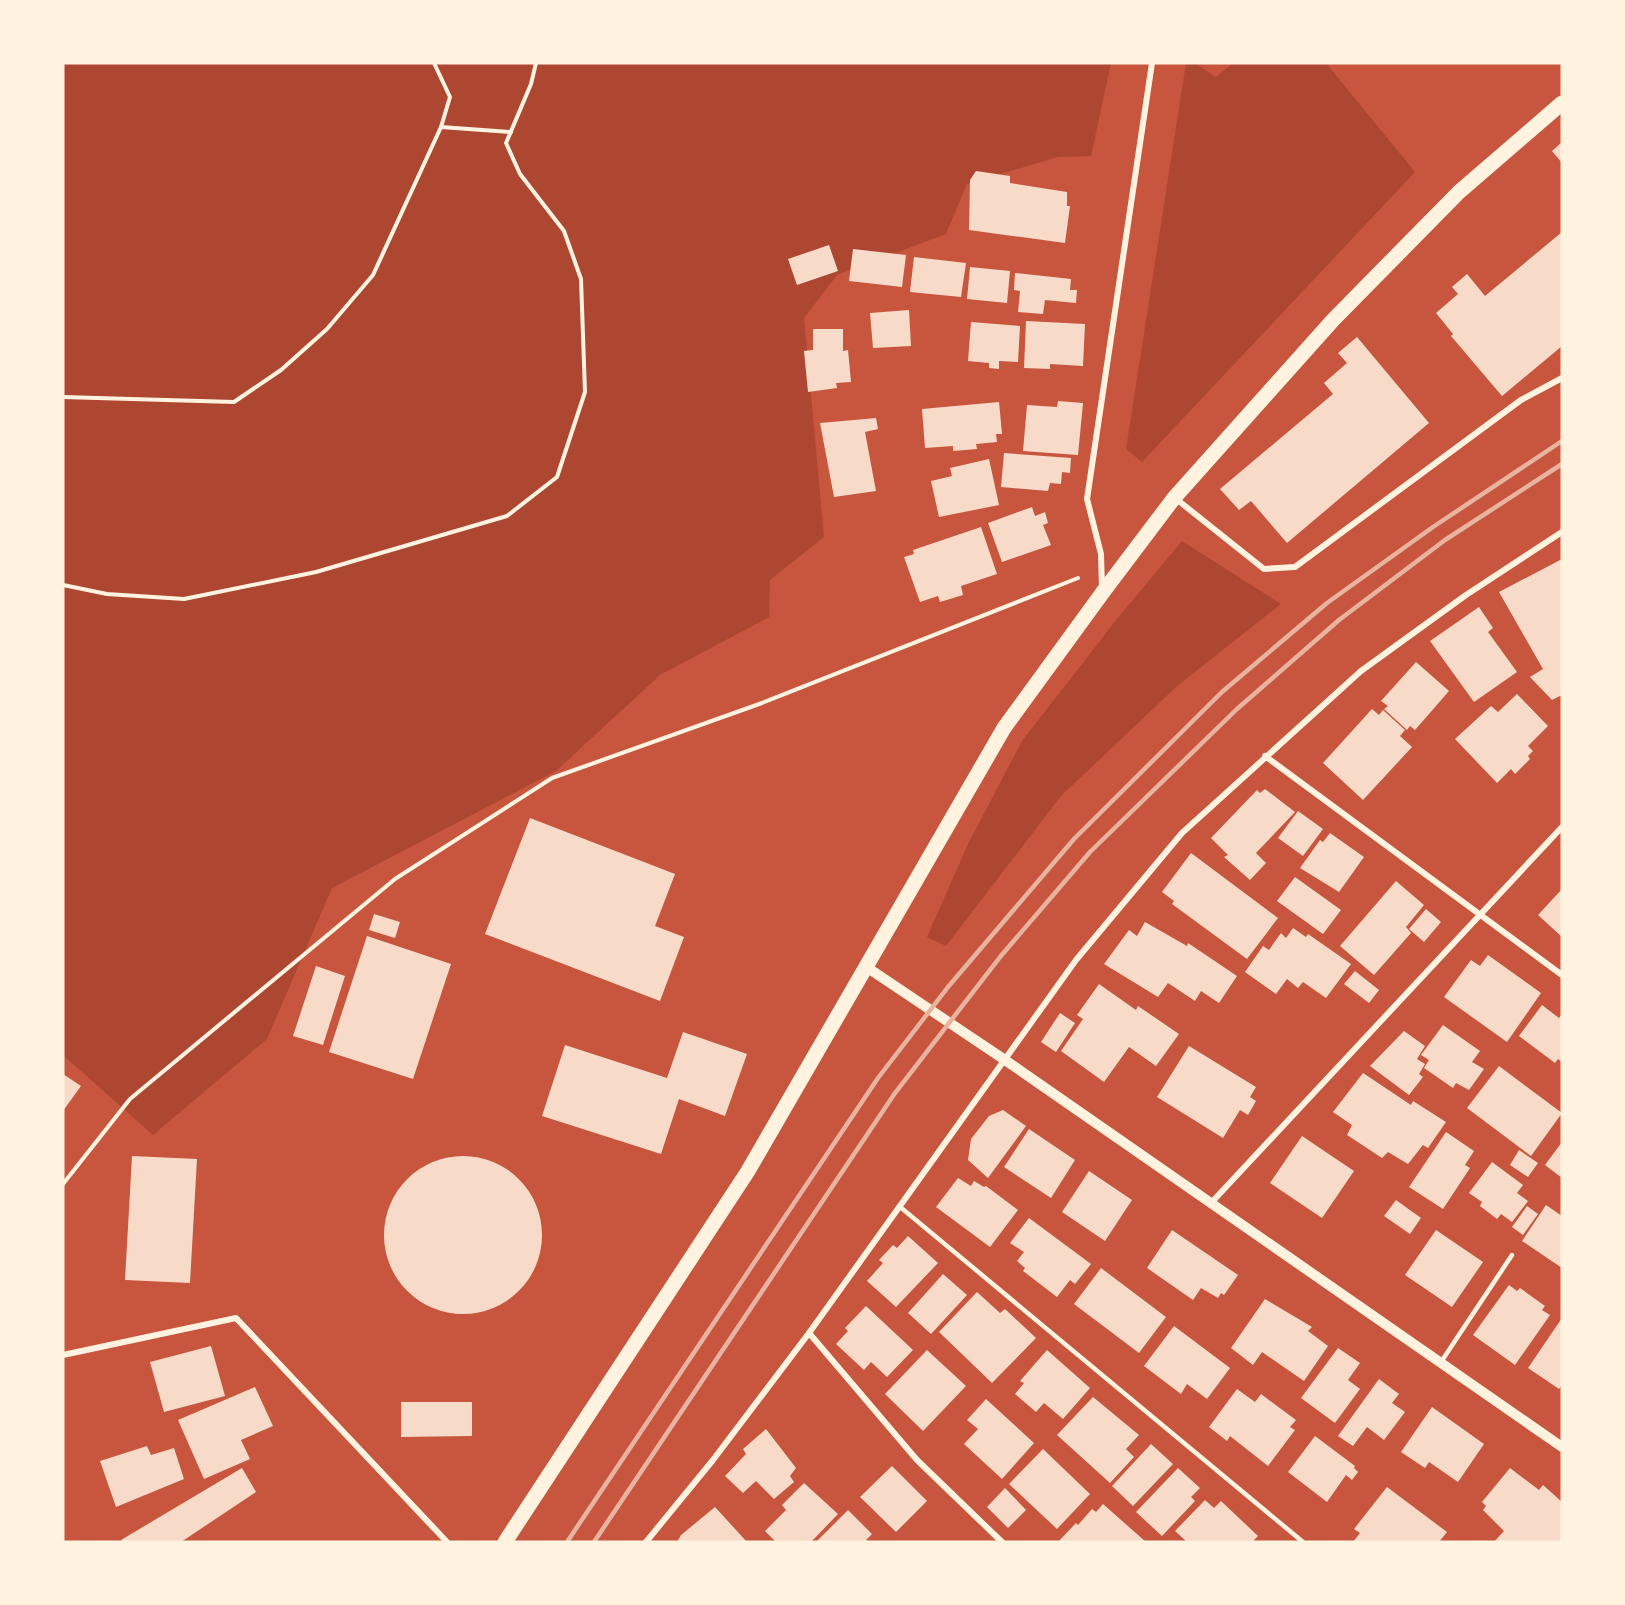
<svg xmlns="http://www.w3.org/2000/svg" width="1625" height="1605" font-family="Quicksand,sans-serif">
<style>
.green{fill:#ae4732}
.building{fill:#f7dbc8}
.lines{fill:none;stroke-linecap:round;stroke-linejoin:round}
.path{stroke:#fff3e0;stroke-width:4}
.service{stroke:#fff3e0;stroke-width:4.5}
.minor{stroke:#fff3e0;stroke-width:6}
.tertiary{stroke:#fff3e0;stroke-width:10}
.primary{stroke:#fff3e0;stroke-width:15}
.rail{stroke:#e9b49f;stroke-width:4.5}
</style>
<rect width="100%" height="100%" fill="#c8553d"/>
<!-- green -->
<g class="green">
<path d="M63,63H1111L1091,156L1058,157L967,184L946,234L837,275L804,318L824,537L770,580L769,617L660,675L556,771L332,888L267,1039L153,1135L63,1055Z"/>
<path d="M1186,63H1195L1216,77L1233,63H1326L1415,172L1142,462L1126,449Z"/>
<path d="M1182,541L1281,604L1176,687L1061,796L946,946L927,937L968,844L1022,741L1117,619Z"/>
</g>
<!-- building -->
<g class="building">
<path d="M1562,142V163L1552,151Z"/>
<path d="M976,171L1010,176V183L1067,192V206H1070L1065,243L969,230L970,180Z"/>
<path d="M1562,232V346L1502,396L1451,336L1453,334L1436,313L1458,294L1452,287L1467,274L1485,296Z"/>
<path d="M829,245L838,271L797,285L788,259Z"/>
<path d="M853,249L906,255L902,287L849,281Z"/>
<path d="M914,257L966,263L961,297L910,292Z"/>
<path d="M970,267L1010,271L1007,303L967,299Z"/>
<path d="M1015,273L1071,279L1070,290H1077L1076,303L1045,300L1043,314L1018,312L1020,291L1014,290Z"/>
<path d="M909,310L911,346L873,348L870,313Z"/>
<path d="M1026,321L1085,324L1083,366L1050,364V369L1024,368Z"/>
<path d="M971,322L1020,326L1018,362L999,361V369L989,368V363L968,361Z"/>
<path d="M813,329H843V351L848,350L851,382L836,383L837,388L808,392L804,351L813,350Z"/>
<path d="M1357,337L1429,423L1287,543L1251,501L1239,510L1220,489L1333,394L1324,383L1347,363L1338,353Z"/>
<path d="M1058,401L1083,403L1078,455L1023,451L1027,405L1057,407Z"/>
<path d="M999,402L1002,434H996L997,442L976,444L977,449L953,451V446L925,448L922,409Z"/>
<path d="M876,418L878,429L865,432L876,491L834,497L820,423Z"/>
<path d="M1004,453L1071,458L1070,473L1062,472L1061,484L1050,483L1048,491L1001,487Z"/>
<path d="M989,459L999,505L939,517L931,481L952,476L950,468Z"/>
<path d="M1032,507L1035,516L1045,512L1048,523L1043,525L1051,545L1002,562L988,523Z"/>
<path d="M981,527L997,574L961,586L963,595L940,602L938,596L920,602L904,557L914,554L913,550Z"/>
<path d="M1562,559V695L1552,700L1530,677L1543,669L1499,592Z"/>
<path d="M1479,607L1493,628L1488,632L1517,672L1474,702L1430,641Z"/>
<path d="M1416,662L1449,691L1415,730L1410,726L1407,730L1384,709L1388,706L1381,701Z"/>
<path d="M1517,694L1548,726L1528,746L1533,751L1528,756L1530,759L1515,774L1511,769L1497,783L1455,739L1491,706L1498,712Z"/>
<path d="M1372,709L1379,715L1383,710L1405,730L1400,736L1412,747L1363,800L1323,763Z"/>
<path d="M1265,789L1295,812L1256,853L1266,863L1250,880L1224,857L1228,855L1211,838L1257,790L1260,793Z"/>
<path d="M1298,811L1323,829L1303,856L1278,838Z"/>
<path d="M530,818L675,874L655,926L684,937L660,1001L485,934Z"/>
<path d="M1330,833L1364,857L1339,892L1300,868L1320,840L1323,842Z"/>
<path d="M1191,853L1278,918L1247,959L1172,904L1174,901L1162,892Z"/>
<path d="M1295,877L1341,910L1323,934L1277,901Z"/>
<path d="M1396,881L1424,905L1406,927L1411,933L1374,975L1340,946Z"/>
<path d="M1562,889V937L1538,915Z"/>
<path d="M1426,909L1441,922L1424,942L1409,929Z"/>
<path d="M374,914L400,922L395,938L369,930Z"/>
<path d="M1145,922L1187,946L1188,943L1237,976L1219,1003L1201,991L1195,1001L1168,983L1158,997L1104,964L1129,930L1137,936Z"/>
<path d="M1293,928L1306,937L1308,934L1351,964L1326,998L1303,982L1298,988L1287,979L1276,994L1245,972L1263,946L1269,950L1281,933L1286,938Z"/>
<path d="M367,936L451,964L413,1079L329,1052Z"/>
<path d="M1488,955L1541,993L1507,1042L1444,997L1471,960L1480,966Z"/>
<path d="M316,966L345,976L323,1045L293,1036Z"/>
<path d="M1355,971L1379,990L1369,1003L1344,984Z"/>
<path d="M1099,984L1136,1010L1138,1006L1179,1034L1156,1066L1129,1047L1104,1082L1061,1051L1083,1019L1077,1015Z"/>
<path d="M1542,1005L1559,1018L1562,1014V1062L1558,1059L1555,1063L1519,1036Z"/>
<path d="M1060,1013L1075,1023L1056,1052L1041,1042Z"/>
<path d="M1443,1025L1480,1051L1472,1062L1484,1069L1469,1090L1456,1083L1453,1088L1424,1068L1429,1060L1421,1055Z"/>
<path d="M1404,1031L1425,1046L1417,1059L1425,1064L1419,1074L1423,1077L1409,1095L1370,1066Z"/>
<path d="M683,1032L747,1054L725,1116L679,1099L661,1154L542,1116L565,1045L667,1078Z"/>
<path d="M1189,1046L1256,1087L1250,1097L1256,1101L1248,1115L1240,1110L1223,1138L1157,1097Z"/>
<path d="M1499,1066L1562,1113L1531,1156L1467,1108Z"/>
<path d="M1363,1073L1411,1105L1413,1101L1446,1122L1428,1148L1423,1145L1408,1164L1388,1152L1382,1158L1347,1135L1352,1125L1333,1112Z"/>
<path d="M63,1074L81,1086L63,1111Z"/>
<path d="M1003,1110L1026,1126L988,1178L968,1160L971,1139L989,1116Z"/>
<path d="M1029,1129L1075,1160L1051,1198L1004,1167Z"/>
<path d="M1446,1132L1474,1151L1465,1165L1470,1168L1443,1209L1409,1187Z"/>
<path d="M1302,1136L1354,1171L1322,1218L1270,1183Z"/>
<path d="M1562,1142V1178L1545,1165Z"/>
<path d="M1519,1150L1538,1163L1528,1177L1510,1165Z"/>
<circle cx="463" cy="1235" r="79"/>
<path d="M132,1156L197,1159L190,1283L125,1280Z"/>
<path d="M1492,1162L1523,1185L1517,1193L1528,1201L1512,1222L1501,1214L1497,1219L1480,1206L1482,1202L1469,1193Z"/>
<path d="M1089,1171L1132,1200L1105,1241L1062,1212Z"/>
<path d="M958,1178L971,1186L974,1181L984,1187L986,1186L1018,1210L990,1247L936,1207Z"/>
<path d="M1396,1200L1421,1218L1410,1234L1384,1216Z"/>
<path d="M1546,1205L1562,1216V1268L1522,1241Z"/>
<path d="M1527,1206L1538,1214L1523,1235L1512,1227Z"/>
<path d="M1029,1218L1091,1264L1075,1284L1070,1280L1057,1297L1023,1271L1025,1268L1017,1261L1024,1252L1010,1243Z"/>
<path d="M1172,1230L1238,1275L1224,1295L1221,1293L1218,1298L1201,1288L1193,1300L1147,1268Z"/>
<path d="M1436,1230L1483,1262L1452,1307L1405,1275Z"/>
<path d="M908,1236L938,1263L896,1307L867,1281L883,1263L879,1260L893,1245L897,1248Z"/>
<path d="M1101,1268L1166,1317L1139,1353L1074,1304Z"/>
<path d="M943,1274L967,1295L931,1334L908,1313Z"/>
<path d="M1509,1285L1517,1291L1520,1288L1545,1306L1542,1310L1550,1315L1515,1365L1473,1335Z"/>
<path d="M977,1292L1000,1313L1005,1309L1036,1338L992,1383L939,1332Z"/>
<path d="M1265,1299L1312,1327L1308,1331L1328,1346L1304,1381L1262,1352L1253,1365L1231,1348Z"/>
<path d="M866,1306L913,1350L887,1377L871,1362L864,1370L836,1344L848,1331L845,1328Z"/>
<path d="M1562,1318V1385L1559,1389L1528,1368Z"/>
<path d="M1174,1326L1230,1368L1207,1399L1187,1384L1181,1394L1144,1366Z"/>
<path d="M211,1346L225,1396L164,1412L150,1362Z"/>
<path d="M1338,1348L1360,1363L1348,1380L1360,1389L1335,1423L1301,1398Z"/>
<path d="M927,1350L966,1386L923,1431L885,1394Z"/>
<path d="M1047,1350L1090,1388L1063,1419L1044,1403L1036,1412L1015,1394L1024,1383L1020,1381Z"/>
<path d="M1379,1379L1399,1394L1392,1403L1405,1412L1384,1440L1367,1427L1353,1446L1338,1436Z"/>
<path d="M255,1387L273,1426L241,1440L250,1459L204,1479L178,1420Z"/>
<path d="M1237,1389L1255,1402L1261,1394L1296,1420L1290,1427L1295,1430L1268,1466L1230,1436L1227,1441L1209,1427Z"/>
<path d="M1093,1397L1139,1435L1126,1449L1134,1457L1110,1483L1057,1435Z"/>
<path d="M986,1399L1034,1443L1002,1479L964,1444L978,1429L967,1420Z"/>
<path d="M401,1402H472V1436L401,1437Z"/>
<path d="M1432,1407L1484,1444L1458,1482L1429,1462L1425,1468L1401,1452Z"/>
<path d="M766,1429L796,1468L790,1476L794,1482L774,1499L756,1481L743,1493L725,1476L746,1454L743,1449Z"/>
<path d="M1315,1436L1355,1466L1354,1468L1358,1472L1352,1480L1346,1475L1327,1502L1288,1472Z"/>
<path d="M1151,1444L1173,1464L1133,1506L1112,1486Z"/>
<path d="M147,1446L151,1455L174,1448L184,1479L116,1507L100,1461Z"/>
<path d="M1043,1449L1090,1494L1057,1529L1009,1484Z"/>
<path d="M892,1466L927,1501L896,1532L860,1497Z"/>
<path d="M242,1468L256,1492L181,1542H123L121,1540Z"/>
<path d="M1178,1468L1200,1488L1191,1497L1195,1501L1162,1536L1136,1512Z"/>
<path d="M1510,1468L1539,1490L1543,1485L1562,1502V1542H1494L1504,1531L1483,1510L1486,1506L1482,1502Z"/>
<path d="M804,1483L838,1514L811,1542H776L765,1531L786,1510L782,1505Z"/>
<path d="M1387,1487L1447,1532L1439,1542H1353L1360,1533L1354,1529Z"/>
<path d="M1005,1488L1026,1510L1008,1528L987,1507Z"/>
<path d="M1205,1500L1214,1508L1221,1501L1258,1536L1252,1542H1187L1175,1531Z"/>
<path d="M1103,1504L1146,1542H1058L1076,1523L1078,1525L1092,1509L1096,1512Z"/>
<path d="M715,1507L747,1542H677L681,1535Z"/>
<path d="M848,1510L872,1534L866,1540L869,1542H816Z"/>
</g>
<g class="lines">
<!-- path -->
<g class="path">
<path d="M434,63L450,97L441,127"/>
<path d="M63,397L234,402L281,370L327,329L373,275L441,127L511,132"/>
<path d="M63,585L107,594L184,599L316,572L507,516L557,477L585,392L581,279L564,231L520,174L506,143L531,84L536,63"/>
<path d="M63,1184L130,1099L395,879L552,778L762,703L1078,578"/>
</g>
<!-- service -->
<g class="service">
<path d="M899,1206L1303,1542"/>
<path d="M1441,1362L1512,1255"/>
</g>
<!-- minor -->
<g class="minor">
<path d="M1175,498L1264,569L1295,567L1521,400L1562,378"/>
<path d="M1102,588L1101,554L1087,499L1152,63"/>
<path d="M1265,756L1562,975"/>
<path d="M1211,1203L1562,827"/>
<path d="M809,1333L917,1460L1002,1542"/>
<path d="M63,1355L236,1318L447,1542"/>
<path d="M646,1542L713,1460L809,1333L1076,960L1182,833L1361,671L1466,595L1562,532"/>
</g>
<!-- tertiary -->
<path class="tertiary" d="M865,966L1005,1060L1562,1447"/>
<!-- primary -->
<path class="primary" d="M505,1542L748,1171L1004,728L1103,592L1174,498L1333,320L1459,192L1562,103"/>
<!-- rail -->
<g class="rail">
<path d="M567,1542L878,1078L948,987L1074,839L1222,692L1327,603L1433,527L1562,441"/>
<path d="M594,1542L895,1093L1000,957L1090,852L1237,709L1339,620L1445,540L1562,464"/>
</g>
</g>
<!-- border -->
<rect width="1625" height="1605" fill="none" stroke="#fff3e0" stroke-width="129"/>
</svg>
